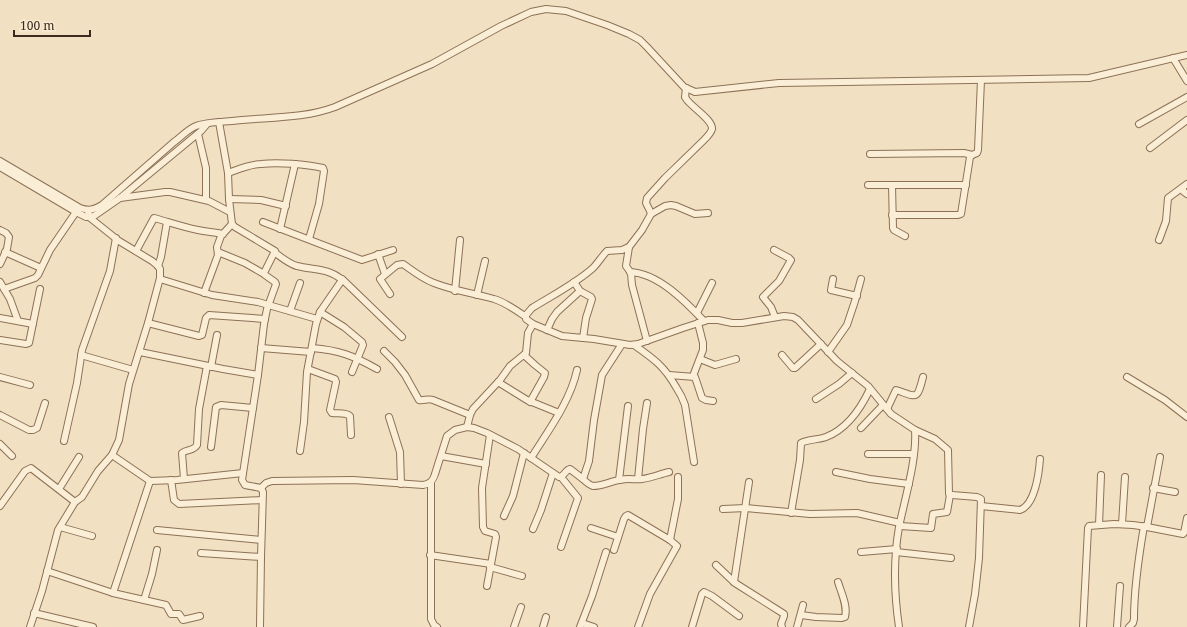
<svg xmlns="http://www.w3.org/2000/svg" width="1187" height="627" font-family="'Noto Serif',serif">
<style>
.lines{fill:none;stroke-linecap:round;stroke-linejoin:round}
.minor-casing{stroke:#8c7157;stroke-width:8}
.minor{stroke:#fbeed6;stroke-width:6}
</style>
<rect width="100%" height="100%" fill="#f1e0c2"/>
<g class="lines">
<defs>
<g id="minor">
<path d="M1173,58L1187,81"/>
<path d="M686,88L685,97L687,100C692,107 713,120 712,129C711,133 707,137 704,140L665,178L647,198L646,203L650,211L651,214L642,230L629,247L622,250L607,251C602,256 598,263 593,268C575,284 553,295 532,308L526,315V319L533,324L562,336L594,339L630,345L638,344L683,328L708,320H718L732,323H742L784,316L793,317L798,320L837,361L868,386L891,414L915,430C917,459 905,498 899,527C893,561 894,593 899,627"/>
<path d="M219,122L228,173L229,199L232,224L235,227L275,251L264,273L265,275L275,282L276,284L267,309L264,324L258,375L242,480L245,485L261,488L263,492L261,557L260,627"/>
<path d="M1139,124L1187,97"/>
<path d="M198,134L206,168V200"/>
<path d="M1150,148L1187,120"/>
<path d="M870,154L964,153L972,155"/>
<path d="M0,161L80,208C89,211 94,210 102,205C126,184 150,163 174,142C181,137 188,129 196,126C205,122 222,122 232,121C267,117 303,119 335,107L432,64L501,26L531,12L546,9L566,11L607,25L629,34L640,40L647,47L684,87L695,92L779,83L1089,78L1187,55"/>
<path d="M0,167L76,212L86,217L94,216L120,198L201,131L207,124"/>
<path d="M228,173C239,169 250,164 261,164C278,162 306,164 323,168L324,171L319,204L309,239"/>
<path d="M868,185H966"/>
<path d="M892,185L893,228L894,230L905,236"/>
<path d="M1183,188V191L1187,194"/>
<path d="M120,198L165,192H170L209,201L230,212"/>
<path d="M229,199L261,200L286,206"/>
<path d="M651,214L665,206L671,205L676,206L695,214L708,213"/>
<path d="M892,215H958L961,214L970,157L972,155L977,153L978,150L981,80"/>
<path d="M263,222L362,260L393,250"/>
<path d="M280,229L295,164"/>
<path d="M0,230L6,233L9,237L7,249L0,264"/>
<path d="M1159,240L1166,221L1168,198L1187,184"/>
<path d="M629,247L626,266L631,273L632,285L647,341"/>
<path d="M774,250L789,258L791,260L779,281L763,297L771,307L775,317"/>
<path d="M136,251L154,218C169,222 183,227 198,230C207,232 214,232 223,234"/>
<path d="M5,252L41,268"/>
<path d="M218,252L245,263L264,274"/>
<path d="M274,252C281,257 289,264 297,266C313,270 329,268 342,280L320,312L316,324L307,372L304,422L300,451"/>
<path d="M378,254L385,274"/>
<path d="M158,266L161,257L167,222"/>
<path d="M630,272C658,273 686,302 704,321"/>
<path d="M160,279L212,295L258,302L317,319"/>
<path d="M342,279L402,337"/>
<path d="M833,279L831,290L857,296"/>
<path d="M0,282L10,299L18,321"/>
<path d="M574,282L580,291L591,297L592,299L586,318L583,338"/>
<path d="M4,289L35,278L38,275L50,250L76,212"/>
<path d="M455,291L460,240"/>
<path d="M204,293L218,255L217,247L221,236L232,224"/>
<path d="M390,294L380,279L397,265L403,264C413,271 423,279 434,283C454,291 474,293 494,299C505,302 516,310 526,317"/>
<path d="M477,295L485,261"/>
<path d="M290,311L300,283"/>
<path d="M320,312L344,327L362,342L363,345L352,372"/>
<path d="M697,313L712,283"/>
<path d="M0,318L33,324"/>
<path d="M148,323L199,336L202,335L206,318L209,315L265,319"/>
<path d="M547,330L552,319L557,312L580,291"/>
<path d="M0,340L26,344L29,343L40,289"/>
<path d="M622,344L602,375L594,420L589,461L583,479C586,482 589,485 593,486C603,486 611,481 620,480C628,478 635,480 642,479C651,478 660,474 669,472"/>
<path d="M634,345C654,359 664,366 676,387C680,393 683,399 685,405L694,462"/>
<path d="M261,348L311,352"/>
<path d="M312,348C339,350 354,356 377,369"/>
<path d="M384,351L395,362L405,375L419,400C424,401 428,398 433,400L470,415"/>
<path d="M140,352L223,369L258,375"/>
<path d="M828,352L847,325L855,301L861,279"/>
<path d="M81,355L133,370"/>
<path d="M524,355L535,365L545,373L544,377L530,402"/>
<path d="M782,355L793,368H795L821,344"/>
<path d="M700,359L715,365L736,359"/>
<path d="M211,367L217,335"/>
<path d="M308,369L335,379L336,382L330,410L332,413C338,414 345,412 350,416L351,435"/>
<path d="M669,375L695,377L702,398L706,400L713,401"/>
<path d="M693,376L703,350V343L698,323"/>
<path d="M0,377L30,385"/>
<path d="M1127,377L1165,400L1187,417"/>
<path d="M498,382L527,400L559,413"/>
<path d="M816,399L839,384L852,373"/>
<path d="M887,409L896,390C917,397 917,401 923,377"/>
<path d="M0,415L29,430H33L37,428L45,403"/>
<path d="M389,417L400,452L401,484"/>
<path d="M467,427L470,415L473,409L500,380L510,366L526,353L528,333L533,324"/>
<path d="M861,428L883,405"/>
<path d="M915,430L935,439L948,450L949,494L952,495L977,497L981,499L979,558L975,594L969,627"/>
<path d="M64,441L77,383L82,350L110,271L116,238"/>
<path d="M0,444L12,456"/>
<path d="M211,447L216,407L221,405L253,408"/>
<path d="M868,454H913"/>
<path d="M112,455L150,481L177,480L243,473"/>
<path d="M441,456L486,464"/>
<path d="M531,458C548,431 570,402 577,370"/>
<path d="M836,472L870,479L909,484"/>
<path d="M184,479L182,453C187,449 194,451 197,445L199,409L207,366"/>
<path d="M638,479L643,429L647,403"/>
<path d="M171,480L174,500L179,504L262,500"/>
<path d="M619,480L628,406"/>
<path d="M431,483V619L434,625L437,627"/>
<path d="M261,488L266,483L272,481L353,480L423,485C430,484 433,481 435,474L447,436L455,430L467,427L474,428L487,433L518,449L559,477C564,477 565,470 570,469L583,479"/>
<path d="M1153,488L1175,492"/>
<path d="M59,489L79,457"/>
<path d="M0,506L25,471L31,468L75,502"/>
<path d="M981,506L1020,510C1035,505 1039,473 1040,459"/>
<path d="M723,509L746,508L810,514L857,513L900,523"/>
<path d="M791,513L800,460L801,443C808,439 818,440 826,437C847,429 861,408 870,389"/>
<path d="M504,516L513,496L524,453"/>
<path d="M1122,524L1125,477"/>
<path d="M1099,525L1101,475"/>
<path d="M900,526L931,528L933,514L947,512L950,495"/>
<path d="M60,527L92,536"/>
<path d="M1147,527L1160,457"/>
<path d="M591,528L618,537"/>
<path d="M533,529L541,510L553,473"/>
<path d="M157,530L261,540"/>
<path d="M670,540L678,499V477"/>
<path d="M561,547L578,498L561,477"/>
<path d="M614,550L624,519L626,516L628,515L670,540L677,546L650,594L638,627"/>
<path d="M861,552L897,549"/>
<path d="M896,552L951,558"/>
<path d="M201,553L261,557"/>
<path d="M430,555L491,564"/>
<path d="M716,565L735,583L784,614V616L781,624L782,627"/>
<path d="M490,567L522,576"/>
<path d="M47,571L113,593L166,605L171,614H179L183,620L200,616"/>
<path d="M734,582L749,482"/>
<path d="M487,586L496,537L495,534L485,531L483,527L482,488L490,435"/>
<path d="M113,593L150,481"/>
<path d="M144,600L152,574L157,550"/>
<path d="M34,613L93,627"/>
<path d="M801,615L816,617L842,618L845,617C848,606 841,592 838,582"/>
<path d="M582,623L594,627"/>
<path d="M30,627L42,591L58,530L75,502L82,497L98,471L112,455L119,440L129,384L148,323L160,278V269L158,266L152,261L119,241L89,217L88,210"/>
<path d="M514,627L521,607"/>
<path d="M543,627L546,617"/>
<path d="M580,627L592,596L606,552"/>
<path d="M692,627L702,594L704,592L712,596L739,616"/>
<path d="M797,627L803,605"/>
<path d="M1083,627L1088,528L1089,526L1114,524L1133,525L1147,527L1183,534L1184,533L1187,518"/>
<path d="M1117,627L1120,586"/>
<path d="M1129,627L1133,623L1134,619C1134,590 1139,555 1144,526"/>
</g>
</defs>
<!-- minor casing -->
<use href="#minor" class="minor-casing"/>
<!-- minor -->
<use href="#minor" class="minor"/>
</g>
<!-- scale -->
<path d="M14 30v6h76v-6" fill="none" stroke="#3b2a1d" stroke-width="2"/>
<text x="20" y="30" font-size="12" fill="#3b2a1d" stroke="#f8ebd2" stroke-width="3" paint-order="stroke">100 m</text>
</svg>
